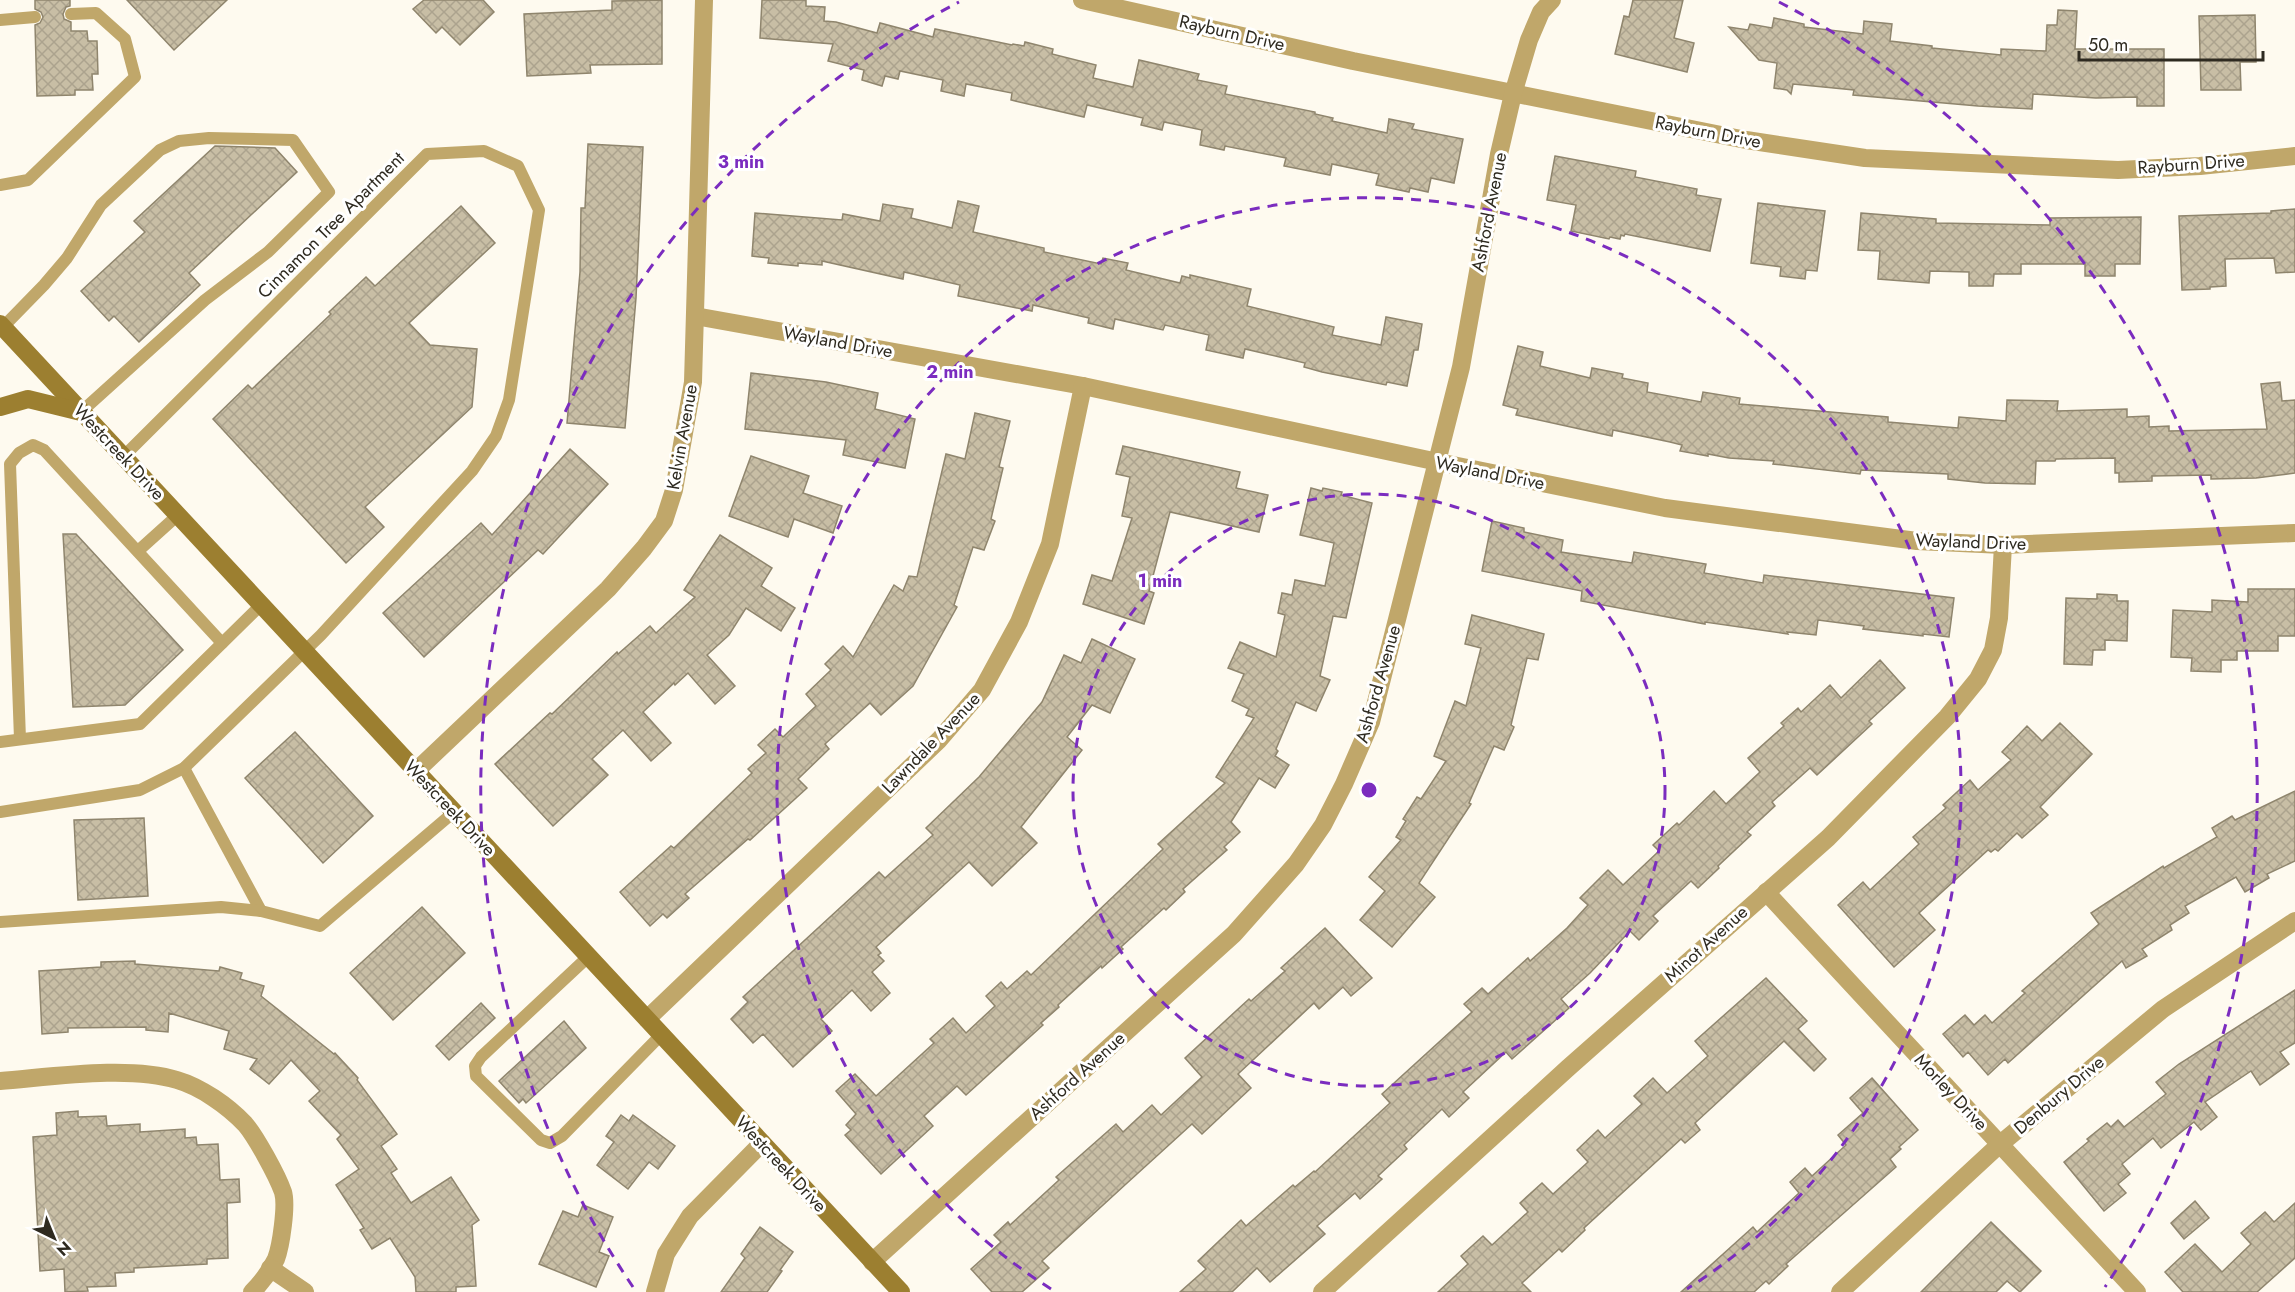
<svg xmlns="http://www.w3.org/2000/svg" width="2295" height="1292" font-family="Jost,sans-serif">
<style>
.building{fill:url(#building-cross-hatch);stroke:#8f856d;stroke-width:1.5}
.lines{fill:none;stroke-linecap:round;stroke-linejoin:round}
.lane{stroke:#c0a76a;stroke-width:12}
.street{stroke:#c0a76a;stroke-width:18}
.secondary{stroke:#9c7f30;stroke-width:18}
.ring{fill:none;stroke:#7b2cbf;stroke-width:3;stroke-dasharray:10 8}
.labels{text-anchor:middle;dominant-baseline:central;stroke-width:6;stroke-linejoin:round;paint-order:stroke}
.street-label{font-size:18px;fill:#2e2a20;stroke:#fff}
.centre{fill:#7b2cbf;stroke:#fff;stroke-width:3}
.ring-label{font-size:18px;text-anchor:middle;font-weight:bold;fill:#7b2cbf;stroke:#fff;stroke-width:6;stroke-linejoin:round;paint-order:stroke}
</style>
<defs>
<pattern id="building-cross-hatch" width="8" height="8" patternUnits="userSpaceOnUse" patternTransform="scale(1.5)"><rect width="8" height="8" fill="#c8bea5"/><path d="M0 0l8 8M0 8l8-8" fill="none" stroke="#aca38e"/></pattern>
</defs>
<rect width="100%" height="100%" fill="#fefaef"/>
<!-- building -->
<g class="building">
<path d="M35,0H70V6L66,7L63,14L64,19L71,22V31H87L88,41H97L98,74H92L93,90H75V95L37,96L35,25L40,23L43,17L41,12L35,9Z"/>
<path d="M127,0H227L174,50Z"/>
<path d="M424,0H483L494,12L460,45L442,27L436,33L413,9Z"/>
<path d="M662,0V64L590,65L591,73L527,76L524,14L612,10V1Z"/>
<path d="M762,0H806V6L825,7L824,21L836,22L877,33L880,23L933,37L935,29L1012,45L1013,44L1024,46L1025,42L1053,49L1052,54L1096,65L1093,78L1133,87L1139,60L1199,74L1197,80L1227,86L1225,94L1315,112V114L1333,118L1332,121L1387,133L1389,119L1414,124L1412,129L1463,139L1454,183L1431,178L1428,192L1410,188L1409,192L1376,185L1379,174L1332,164L1330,175L1284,166L1286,158L1225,146L1224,150L1200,145L1202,130L1164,122L1162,130L1141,125L1143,118L1087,105L1084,117L1011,100L1012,93L966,84L964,96L941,91L943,80L900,71L898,79L885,76L882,86L862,80L864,70L828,61L833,44L760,38Z"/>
<path d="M1633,0H1683L1674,38L1694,43L1687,72L1615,54L1624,16L1629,17Z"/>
<path d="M2058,10L2077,11L2075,49H2164V106H2137V97L2096,98L2033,94L2032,109L1978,106L1853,95L1854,90L1793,84L1791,94L1787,90L1774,88L1777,63L1759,60L1729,27L1748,30L1750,24L1772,28L1774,18L1804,24V27L1863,34L1864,21L1892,24L1890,41L1932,46V48L2001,55V49L2046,51L2047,25H2057Z"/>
<path d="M2255,15L2256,62H2240L2241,90H2201L2199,16Z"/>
<path d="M588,144L643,147L636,298L625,428L567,423L580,272L581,208H585Z"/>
<path d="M215,146L275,148L297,172L189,273L200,285L139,342L114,316L109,321L81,291L145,232L134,221Z"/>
<path d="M1555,156L1636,171L1635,177L1697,189L1696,195L1721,199L1710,251L1625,234L1624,236L1621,235L1620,239L1610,237L1609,239L1571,231L1576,205L1547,200Z"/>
<path d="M958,201L979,206L973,232L1044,248V252L1101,264L1103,258L1128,263L1126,270L1180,283L1182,276L1190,278V275L1251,289L1247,306L1334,327L1332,335L1381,345L1386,317L1422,324L1418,350H1414L1407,386L1387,382L1386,385L1322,372L1304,367L1305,363L1245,349L1243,358L1206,350L1209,335L1165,325L1163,330L1115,319L1113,329L1088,323L1089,318L1033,305L1032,311L958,296L960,285L904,272L903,279L822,261V265L798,263V266L768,263L769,258L752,256L755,213L842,220L843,214L880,221L883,204L913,209L911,218L952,228Z"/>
<path d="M1758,203L1825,211L1817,271L1806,270L1805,279L1780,276L1781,267L1751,263Z"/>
<path d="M461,206L495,243L409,323L430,345L477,349L472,407L365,507L384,527L346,563L213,419L248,385L252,389L331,314L329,312L366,277L375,286Z"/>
<path d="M2295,209V272L2276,273L2274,258L2225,259L2226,286L2210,287V289L2182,290L2179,216L2271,213V211Z"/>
<path d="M1861,213L1936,219V223L2050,225V218L2141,217L2140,264H2115V276H2085V264H2021V274H1994L1993,286H1969V272L1930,271L1929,283L1878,279L1880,251L1858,250Z"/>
<path d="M1518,346L1543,352L1540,366L1590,378L1592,368L1623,374L1622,378L1648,383L1647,392L1701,402L1703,392L1740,398L1739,404L1888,417V422L1958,428L1959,417L2006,421L2007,400L2058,401L2057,411L2127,409V417L2149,416V427L2169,426V431L2267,429L2261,384L2280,382L2282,401L2295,400V473L2256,478L2211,479V475L2152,476V481L2119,482V473H2115V458L2056,459L2055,461H2036L2035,484L1985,483L1948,479V474L1861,470L1860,474L1773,464L1774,461L1729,458L1708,454V456L1680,451L1682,445L1670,442L1613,430L1612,436L1516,415L1518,409L1503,405Z"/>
<path d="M751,373L826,382L878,393L875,409L915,419L905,468L843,455L846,440L745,429Z"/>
<path d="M975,413L1010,421L999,467L1003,468L991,519L995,521L984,550L973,547L954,605L957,607L913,686L881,715L870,703L825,744L829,749L798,779L807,788L750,840L748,839L685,894L689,898L667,918L663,914L650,926L620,892L671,846L674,848L752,773L748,769L766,753L758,745L775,729L783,737L816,706L806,694L831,670L825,664L843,646L853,657L894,585L903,591L909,576L917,577L946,454L965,459Z"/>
<path d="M1123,446L1240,472L1236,488L1268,495L1259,532L1170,512L1149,591L1154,593L1144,624L1083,604L1092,575L1112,581L1132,518L1122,516L1130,477L1116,474Z"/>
<path d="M570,449L608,484L543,554L538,550L424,657L383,613L481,523L492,535Z"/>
<path d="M751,456L809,476L803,493L842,506L833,533L794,519L788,537L729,516Z"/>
<path d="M1311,488L1322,491L1323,488L1342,492L1341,495L1372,503L1346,618L1333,616L1320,676L1330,680L1316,711L1296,702L1276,749L1278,751L1275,756L1289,765L1275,788L1259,778L1231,822L1240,832L1224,847L1227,850L1183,889L1185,892L1166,910L1164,908L1121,947L1123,949L1102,968L1101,966L1058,1005L1059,1007L1041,1023L1043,1025L966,1095L957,1086L924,1116L933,1126L881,1174L845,1135L851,1130L846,1125L856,1114L836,1091L855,1074L876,1096L934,1043L930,1039L953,1018L966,1033L995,1006L986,996L1001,982L1007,989L1027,971L1031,975L1163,849L1158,844L1225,783L1216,777L1254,718L1246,715L1249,709L1232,701L1244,674L1228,668L1240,642L1276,657L1285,615L1278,613L1282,593L1292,595L1295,580L1325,586L1334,543L1300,535Z"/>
<path d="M1492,521L1524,528V532L1563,540L1561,552L1632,563L1634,552L1706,564L1704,573L1763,583L1764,575L1954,598L1949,637L1923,634V636L1863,629L1864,626L1818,620L1816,635L1787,632L1788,634L1705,622V624L1581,601L1582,591L1482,571Z"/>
<path d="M63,534H76L183,650L125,705L73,707Z"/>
<path d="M720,535L772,568L761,586L795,608L781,631L746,608L729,635L707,655L735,686L715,704L688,673L675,685L674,683L643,712L671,743L651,761L623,730L592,759L608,775L553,826L495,764L550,713L552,714L617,652L618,654L650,626L656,633L695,597L684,590Z"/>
<path d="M2248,589H2295V636H2278V651H2237V660H2221V672L2191,671L2192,658L2171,657L2173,610L2212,612V600L2248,602Z"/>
<path d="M2097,594L2117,595V601H2128L2127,641L2105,640V650H2093L2092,665L2064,664L2066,598L2097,599Z"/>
<path d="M1472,615L1544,634L1538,660L1527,658L1511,725L1514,727L1504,750L1494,746L1469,803L1471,804L1419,883L1435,897L1392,947L1360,920L1385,891L1369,877L1401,840L1396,837L1406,821L1403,819L1417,797L1421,799L1446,761L1434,756L1455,701L1466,706L1481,648L1465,644Z"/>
<path d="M1092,639L1135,659L1110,713L1092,705L1067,737L1082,750L1021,827L1037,843L992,886L969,862L876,947L881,953L878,955L884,961L872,972L890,993L871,1011L852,990L821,1019L832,1031L793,1067L763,1034L753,1043L731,1019L748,1002L743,997L879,872L885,878L933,835L926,828L979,777L1042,702L1064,655L1081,663Z"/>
<path d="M1880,660L1905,688L1869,721L1872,724L1817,775L1810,768L1772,802L1775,806L1747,832L1751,835L1718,866L1719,868L1698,888L1691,881L1653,916L1658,921L1639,940L1630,931L1590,973L1561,999L1569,1008L1512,1059L1506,1052L1463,1092L1469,1098L1449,1117L1442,1109L1404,1145L1407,1149L1378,1176L1382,1179L1360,1199L1355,1193L1317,1226L1325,1234L1270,1282L1257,1268L1232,1292H1180L1206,1269L1198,1261L1241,1220L1246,1226L1293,1185L1295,1187L1314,1171L1315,1172L1390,1103L1382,1094L1472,1012L1464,1004L1482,988L1488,994L1528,958L1530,961L1567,928L1588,905L1580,898L1608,870L1623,885L1659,851L1653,845L1677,823L1679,825L1714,791L1726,804L1760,772L1748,758L1784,726L1781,723L1798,708L1801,712L1830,685L1841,698Z"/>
<path d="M2060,723L2092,754L2040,807L2048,815L2022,838L2017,833L1998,851L1995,849L1991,852L1988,850L1919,913L1935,930L1894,967L1838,905L1863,882L1870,890L1919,844L1913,837L1946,808L1943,805L1970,780L1978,790L2011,760L2002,752L2027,726L2042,741Z"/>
<path d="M295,732L373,816L323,863L245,778Z"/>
<path d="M2295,791V861L2267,874L2269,878L2245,892L2236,877L2185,906L2189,913L2170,925L2172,930L2142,949L2147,956L2126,968L2122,961L2008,1063L2005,1059L1988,1075L1968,1052L1963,1057L1943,1034L1965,1015L1974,1025L1985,1015L1992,1023L2025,993L2022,991L2099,924L2091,913L2163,866L2164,868L2217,837L2212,828L2232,816L2235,820Z"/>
<path d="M144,818L148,896L78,900L74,820Z"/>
<path d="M422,907L465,953L393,1020L350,973Z"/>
<path d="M1325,928L1372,978L1351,996L1343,987L1319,1009L1314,1003L1238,1074L1251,1088L1202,1134L1192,1124L1126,1184L1042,1261L1049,1268L1022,1292H992L971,1269L1001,1242L994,1235L1008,1222L1010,1225L1059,1180L1056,1177L1116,1124L1123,1132L1152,1105L1161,1115L1202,1077L1185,1058L1249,999L1251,1001L1285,971L1281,968Z"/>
<path d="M135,961V964L219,971L220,967L242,973L240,979L264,986L261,996L334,1054L335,1053L358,1078L357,1080L397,1134L381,1146L397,1169L391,1173L411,1203L451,1177L479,1220L472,1225L476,1286L456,1287V1292H416L415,1277L390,1238L372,1249L360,1230L364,1228L336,1185L359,1169L337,1139L341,1135L309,1101L320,1091L291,1060L269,1084L250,1069L257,1059L224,1049L229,1031L169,1013L168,1032L146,1030V1027L68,1028V1032L42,1034L39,971L101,967V962Z"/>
<path d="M1766,978L1807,1021L1798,1029L1826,1059L1814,1071L1784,1041L1695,1123L1700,1130L1685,1143L1681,1139L1584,1228L1585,1230L1562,1252L1559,1249L1522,1283L1531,1292H1438L1468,1264L1461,1256L1483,1236L1492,1245L1528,1212L1520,1203L1542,1183L1553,1194L1588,1162L1577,1150L1598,1130L1605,1138L1642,1104L1634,1096L1653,1078L1667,1093L1708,1056L1695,1041Z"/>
<path d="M2295,990V1043L2280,1052L2289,1064L2260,1085L2251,1071L2205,1102L2217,1117L2201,1130L2194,1122L2161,1148L2153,1138L2122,1164L2130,1174L2118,1184L2126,1193L2104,1211L2064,1162L2089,1141L2087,1139L2107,1123L2111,1127L2118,1120L2124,1127L2166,1094L2156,1082L2179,1064Z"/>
<path d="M481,1003L495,1018L449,1060L436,1046Z"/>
<path d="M564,1021L586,1048L526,1103L523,1099L519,1103L499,1081Z"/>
<path d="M1872,1078L1918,1130L1899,1147L1901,1149L1890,1159L1896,1167L1786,1264L1788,1266L1769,1284L1766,1281L1754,1292H1681L1753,1227L1757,1232L1799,1193L1790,1182L1805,1168L1812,1176L1846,1145L1838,1135L1863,1113L1850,1098Z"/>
<path d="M78,1111V1117L106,1116L107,1126L140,1124V1132L185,1129V1138L196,1137L197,1145L218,1144L220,1180L239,1179L240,1202L227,1203L228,1258L207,1259V1264L134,1268V1272L115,1273L116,1286L87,1287L88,1291L65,1292L64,1269L40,1271L33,1137L57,1135L56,1113Z"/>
<path d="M621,1115L629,1121L633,1115L675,1146L658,1169L649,1162L628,1189L597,1165L614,1142L606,1136Z"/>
<path d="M2195,1201L2209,1218L2184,1239L2171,1223Z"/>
<path d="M2295,1203V1258L2257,1292H2183L2165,1272L2195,1244L2222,1272L2251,1244L2241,1233L2265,1212L2274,1222Z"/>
<path d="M583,1205L613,1217L599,1252L609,1256L596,1287L539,1264L563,1211L578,1217Z"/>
<path d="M1991,1222L2041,1271L2020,1292L2007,1281L1996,1292H1921Z"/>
<path d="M760,1227L793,1252L780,1270L782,1271L767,1292H721L745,1258L741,1254Z"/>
</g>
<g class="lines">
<!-- lane -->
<g class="lane">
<path d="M0,20L35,17"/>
<path d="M0,185L28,180L135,77L125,39L96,13L71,14"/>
<path d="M3,327L44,285L67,258L101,205L160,150L179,141L209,138L293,140L329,192L268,252L205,300L81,412"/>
<path d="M138,551L178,515"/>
<path d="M20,739L10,464L19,453L33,445L44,450L222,643"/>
<path d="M0,742L140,724L261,605"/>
<path d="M184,768L261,911"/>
<path d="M0,812L140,790L184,768L321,635L472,471L496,436L509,400L539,210L518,166L484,151L427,154L123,457"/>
<path d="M0,922L221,907L261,911L320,926L454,812"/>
<path d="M588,957L481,1057L475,1066L476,1076L541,1140L550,1143L562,1136L661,1035"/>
</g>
<!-- street -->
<g class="street">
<path d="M1082,0L1353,61L1746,140L1865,158L2118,170L2200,166L2295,156"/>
<path d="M695,316L1083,386L1438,462L1665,508L1917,541L2003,545L2295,533"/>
<path d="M416,771L608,589L644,548L664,521L674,490L693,382L704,0"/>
<path d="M1766,892L2137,1292"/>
<path d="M647,1019L939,740L982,690L1019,622L1050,544L1083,386"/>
<path d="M0,1081C51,1077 129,1065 177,1080C201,1087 228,1106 245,1124C256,1137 277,1175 283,1192C287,1205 281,1246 276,1259C270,1271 261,1283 252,1292"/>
<path d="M872,1262L1234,934L1296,864L1323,825L1344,784L1371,722L1461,367L1499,154L1513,94L1529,40L1541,12L1552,0"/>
<path d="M270,1268L305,1292"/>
<path d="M655,1292L666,1254L690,1216L762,1143"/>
<path d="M1322,1292L1568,1068L1828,838L1947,717L1978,679L1993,650L1999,618L2003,545"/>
<path d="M1840,1292L1999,1145L2163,1009L2295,921"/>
</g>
<!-- secondary -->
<g class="secondary">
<path d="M0,324L901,1292"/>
<path d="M0,407L28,399L81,412"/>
</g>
</g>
<!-- distance rings -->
<g class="ring">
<circle cx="1369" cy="790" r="296"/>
<path d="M1051 1289A592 592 0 1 1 1687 1289"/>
<path d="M633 1287A888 888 0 0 1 959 2M1779 2A888 888 0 0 1 2105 1287"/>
</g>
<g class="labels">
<!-- street labels -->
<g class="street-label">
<text transform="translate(1232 33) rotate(13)">Rayburn Drive</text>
<text transform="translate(1708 132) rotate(11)">Rayburn Drive</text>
<text transform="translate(2191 164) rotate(-4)">Rayburn Drive</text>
<text transform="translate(1489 212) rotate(-79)">Ashford Avenue</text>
<text transform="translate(331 225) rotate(-45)">Cinnamon Tree Apartment</text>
<text transform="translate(838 342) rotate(10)">Wayland Drive</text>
<text transform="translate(682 437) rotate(-80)">Kelvin Avenue</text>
<text transform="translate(119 452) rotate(47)">Westcreek Drive</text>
<text transform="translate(1490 473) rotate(11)">Wayland Drive</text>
<text transform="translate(1971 542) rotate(2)">Wayland Drive</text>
<text transform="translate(1378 684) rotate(-74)">Ashford Avenue</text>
<text transform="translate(931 743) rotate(-46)">Lawndale Avenue</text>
<text transform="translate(450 808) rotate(47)">Westcreek Drive</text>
<text transform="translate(1706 944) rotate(-42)">Minot Avenue</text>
<text transform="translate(1077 1076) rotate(-42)">Ashford Avenue</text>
<text transform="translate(1951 1092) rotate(47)">Morley Drive</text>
<text transform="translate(2059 1095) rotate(-40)">Denbury Drive</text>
<text transform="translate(781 1164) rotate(47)">Westcreek Drive</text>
</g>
</g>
<circle cx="1369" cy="790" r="9" class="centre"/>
<g class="ring-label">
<text x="741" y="168">3 min</text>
<text x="950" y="378">2 min</text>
<text x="1160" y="587">1 min</text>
</g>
<!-- north arrow -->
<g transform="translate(54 1238) rotate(137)" stroke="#ffffff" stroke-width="4.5" paint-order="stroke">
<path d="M0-4.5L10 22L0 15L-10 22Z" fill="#2e2a20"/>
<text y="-9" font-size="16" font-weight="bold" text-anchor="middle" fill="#2e2a20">N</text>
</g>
<!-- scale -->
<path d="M2079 51v9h184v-9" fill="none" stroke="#2e2a20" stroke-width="3"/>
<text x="2088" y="51" font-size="18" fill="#2e2a20" stroke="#ffffff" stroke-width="4.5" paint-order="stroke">50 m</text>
</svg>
